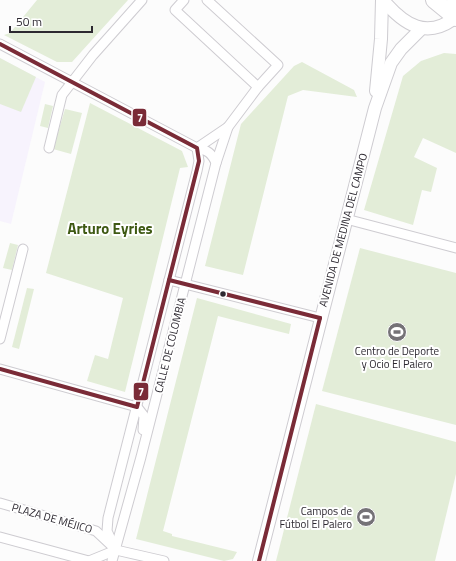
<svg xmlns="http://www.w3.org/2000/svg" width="456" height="561" font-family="'Titillium Web',sans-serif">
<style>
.built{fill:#f7f3fd}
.green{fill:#e3edd8}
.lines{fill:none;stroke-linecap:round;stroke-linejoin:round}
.street-casing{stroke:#ceccd1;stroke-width:11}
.secondary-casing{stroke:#ceccd1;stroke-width:14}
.highway-casing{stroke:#ceccd1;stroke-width:18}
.street{stroke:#fff;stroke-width:9}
.secondary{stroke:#fff;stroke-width:12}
.highway{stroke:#fff;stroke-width:16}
.bus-1-casing{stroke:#fff;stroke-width:7}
.bus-1{stroke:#7a2b37;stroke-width:4}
.bus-dot{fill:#2c2830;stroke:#fff;stroke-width:1.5}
.labels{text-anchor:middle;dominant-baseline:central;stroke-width:4;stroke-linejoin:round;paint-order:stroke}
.street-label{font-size:11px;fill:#2c2830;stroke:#fff}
.poi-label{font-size:11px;fill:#2c2830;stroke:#fff}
.district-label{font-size:15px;font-weight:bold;fill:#3e5913;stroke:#fff}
.line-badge{stroke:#fff;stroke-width:1.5}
.badge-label{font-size:11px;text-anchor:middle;font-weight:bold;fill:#fff}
</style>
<rect width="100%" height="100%" fill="#fcfcfc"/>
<!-- built -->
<path class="built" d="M0,58L45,82L11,224L0,221Z"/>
<!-- green -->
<g class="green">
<path d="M37,0H128L72,62H57L4,35L10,33Z"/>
<path d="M444,53L456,54V153L423,138L414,157L437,168L431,192L422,190L413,225L364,210L403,76L421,61Z"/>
<path d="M0,58L36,77L21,112L0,104Z"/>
<path d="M302,62L354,90L357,97L303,90L288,96L243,275L205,266L241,124L294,66Z"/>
<path d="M90,103L182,151L188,167L180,168L125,392L87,381L95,355L108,359L123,298L46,273Z"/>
<path d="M45,104L53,106L48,128L40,126Z"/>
<path d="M65,109L82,113L71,154L53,149Z"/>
<path d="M10,243L18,245L12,270L3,268Z"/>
<path d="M360,248L456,273V425L322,391Z"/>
<path d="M27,288L34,289L19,349L12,347Z"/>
<path d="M197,298L291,324L289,334L218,316L163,531L172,534V536L237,552L233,559L224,561L136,539Z"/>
<path d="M316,404L456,442V474L435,561H276Z"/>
</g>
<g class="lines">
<defs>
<g id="street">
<path d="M184,0L175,10L258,87L278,65L207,0"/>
<path d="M0,44L197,148C207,150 212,153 216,163L141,457L112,561"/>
<path d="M49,148L62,95L93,55L142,0"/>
<path d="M197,148L228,127L258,87"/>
<path d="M216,163L228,127"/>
<path d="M346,219L456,248"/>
<path d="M169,280L320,318"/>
<path d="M0,339L23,249"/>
<path d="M0,369L137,407L144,416L143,430"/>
<path d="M0,503L96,531L112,546"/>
<path d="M0,537L89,561"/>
<path d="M116,550L107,531L108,518L197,171L199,161L197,148"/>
<path d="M116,550L164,561"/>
<path d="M89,561L116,550"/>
</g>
<g id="secondary">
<path d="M383,0C404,25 427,40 456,17"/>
<path d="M376,91L381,39L382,0"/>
<path d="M259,561L375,108L391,63L401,49L421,29"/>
</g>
<g id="highway">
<path d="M434,0L456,18"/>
<path d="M455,0L456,1"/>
</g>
</defs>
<!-- street casing -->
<use href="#street" class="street-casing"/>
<!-- secondary casing -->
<use href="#secondary" class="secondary-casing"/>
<!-- highway casing -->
<use href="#highway" class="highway-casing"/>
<!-- street -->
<use href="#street" class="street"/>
<!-- secondary -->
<use href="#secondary" class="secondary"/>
<!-- highway -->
<use href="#highway" class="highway"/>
<defs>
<g id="bus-1">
<path d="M0,44L197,148L199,161L137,407L0,369"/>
<path d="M169,280L320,318"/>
<path d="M259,561L320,318"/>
</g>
</defs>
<!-- bus-1 casing -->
<use href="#bus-1" class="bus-1-casing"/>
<!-- bus-1 -->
<use href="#bus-1" class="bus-1"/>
</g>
<!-- icons -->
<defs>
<symbol id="stadium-disc" viewBox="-11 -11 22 22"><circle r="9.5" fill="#757277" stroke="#fff"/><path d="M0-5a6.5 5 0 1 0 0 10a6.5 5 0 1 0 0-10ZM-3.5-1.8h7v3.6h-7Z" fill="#fff"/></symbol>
</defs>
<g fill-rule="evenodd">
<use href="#stadium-disc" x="386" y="321" width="22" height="22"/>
<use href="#stadium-disc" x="355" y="506" width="22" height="22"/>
</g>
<!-- markers -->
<circle class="bus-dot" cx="223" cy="294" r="3.5"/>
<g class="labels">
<!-- street labels -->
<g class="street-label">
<text transform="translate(343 230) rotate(-75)">AVENIDA DE MEDINA DEL CAMPO</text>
<text transform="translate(170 345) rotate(-76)">CALLE DE COLOMBIA</text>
<text transform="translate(52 518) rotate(16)">PLAZA DE MÉJICO</text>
</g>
<!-- poi labels -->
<g class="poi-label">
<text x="397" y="351">Centro de Deporte<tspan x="397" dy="13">y Ocio El Palero</tspan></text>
<text x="352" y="511" text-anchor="end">Campos de<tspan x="352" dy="13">Fútbol El Palero</tspan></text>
</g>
<!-- district labels -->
<g class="district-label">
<text x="110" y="228">Arturo Eyries</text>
</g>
</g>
<g class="line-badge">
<rect x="132" y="108" width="15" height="19" rx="4" fill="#7a2b37"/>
<rect x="133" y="382" width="16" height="19" rx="4" fill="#7a2b37"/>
</g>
<g class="badge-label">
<text x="140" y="122">7</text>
<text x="141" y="396">7</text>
</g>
<!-- scale -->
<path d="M10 26v6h82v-6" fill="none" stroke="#2c2830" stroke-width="2"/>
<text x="16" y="26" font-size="12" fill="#2c2830" stroke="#ffffff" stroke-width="3" paint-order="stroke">50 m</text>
</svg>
